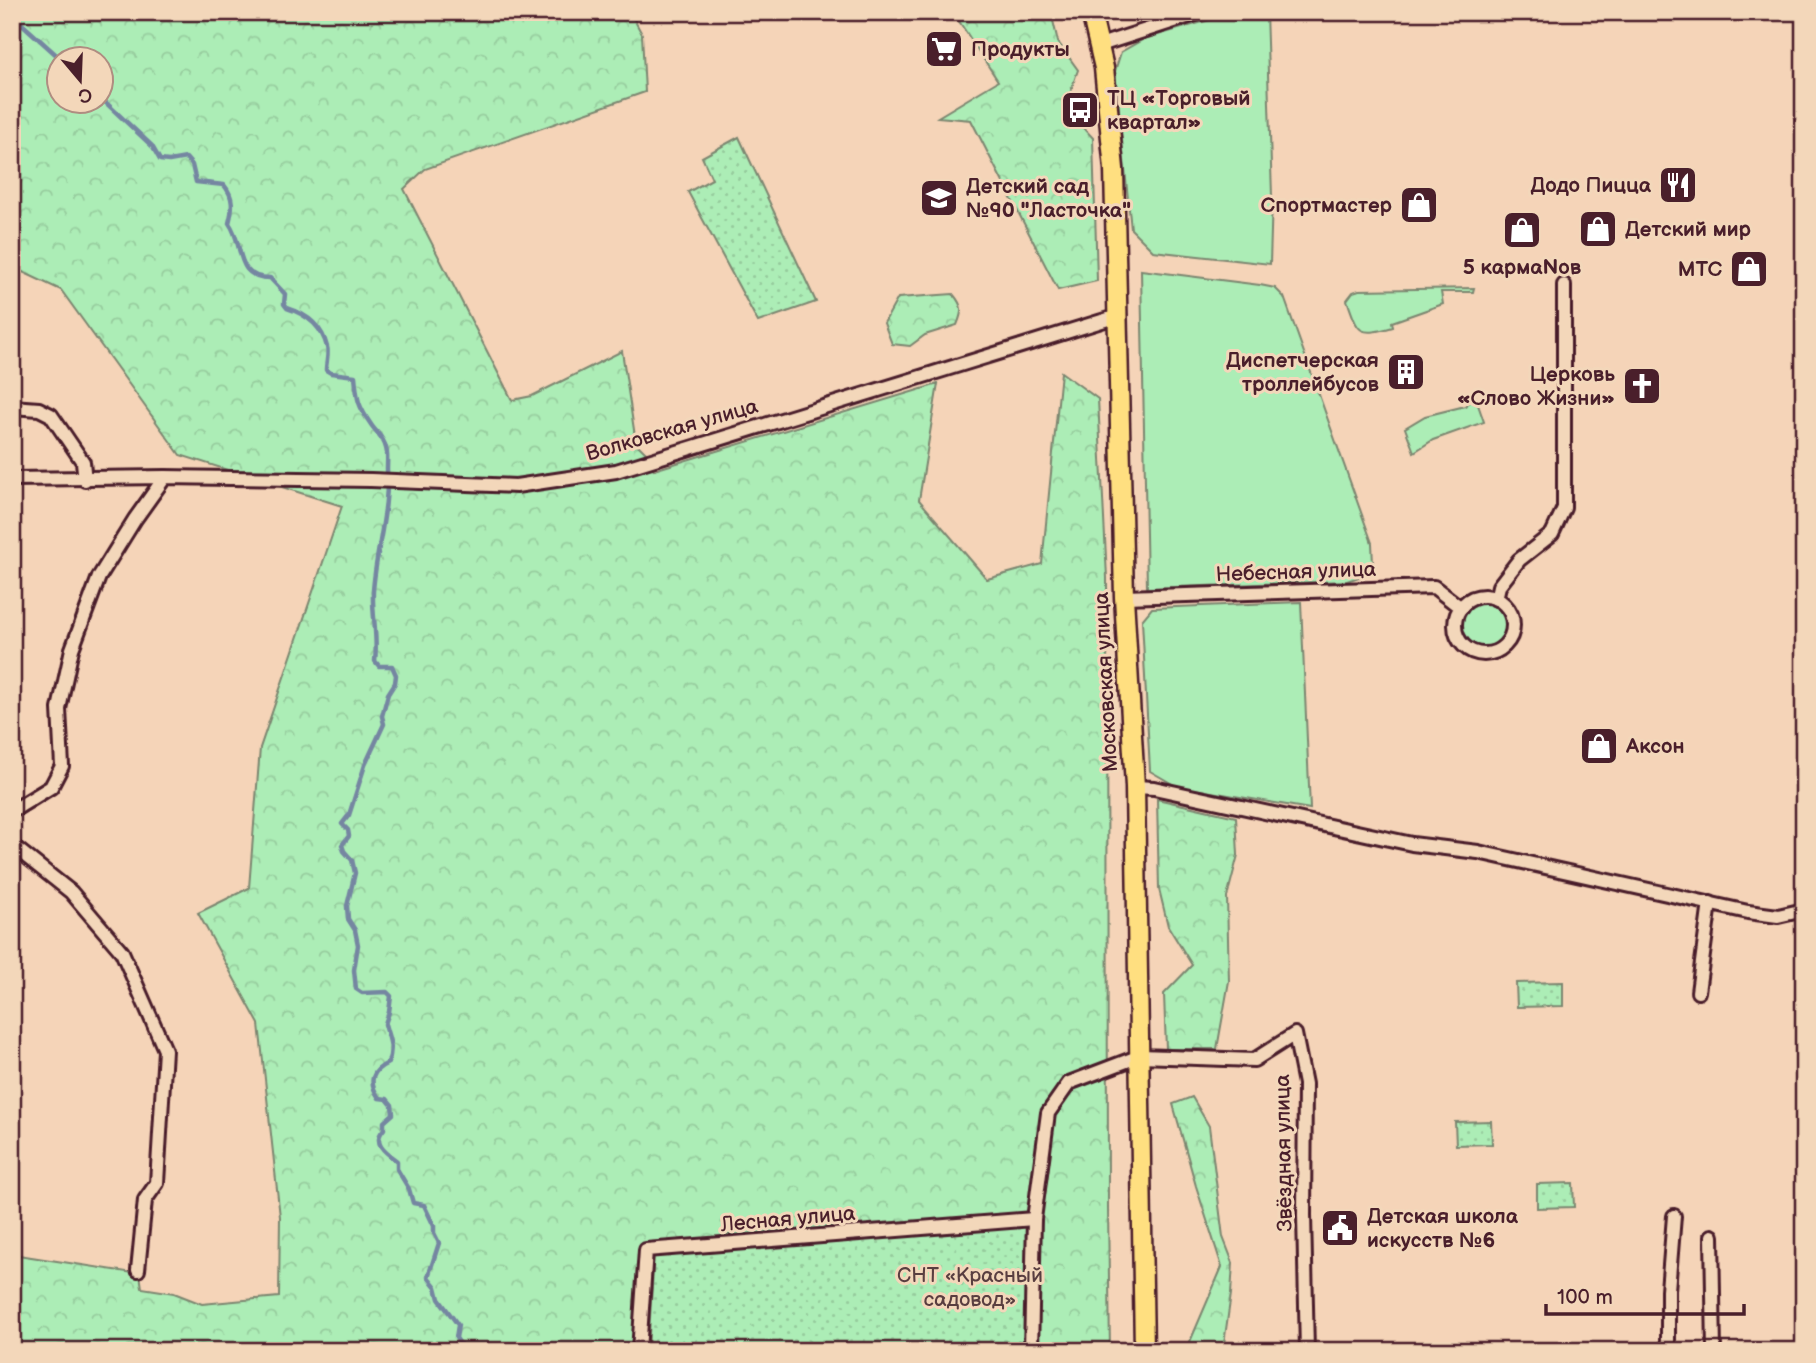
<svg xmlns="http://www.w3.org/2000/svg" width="1816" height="1363" font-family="'Balsamiq Sans',sans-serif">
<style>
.grass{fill:#acedb6;stroke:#7b8670;stroke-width:2}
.forest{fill:url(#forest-crowns);stroke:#7b8670;stroke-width:2;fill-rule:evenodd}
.park{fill:url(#park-dots);stroke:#7b8670;stroke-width:2}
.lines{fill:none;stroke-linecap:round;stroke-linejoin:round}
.stream{stroke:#7486a1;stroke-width:4.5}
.street-casing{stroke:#4a1f2b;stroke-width:18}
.primary-casing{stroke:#4a1f2b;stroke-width:23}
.street{stroke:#f3d7ba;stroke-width:12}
.primary{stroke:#ffdf80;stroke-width:18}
.labels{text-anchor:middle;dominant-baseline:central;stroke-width:6;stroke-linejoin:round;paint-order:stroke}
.poi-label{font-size:21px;font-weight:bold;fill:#4a1f2b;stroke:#f3d7ba;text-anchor:start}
.street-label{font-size:21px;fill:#4a1f2b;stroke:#f3d7ba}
.park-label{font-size:21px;fill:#593e40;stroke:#f3d7ba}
</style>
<defs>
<pattern id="forest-crowns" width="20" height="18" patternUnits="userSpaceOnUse" patternTransform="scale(1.75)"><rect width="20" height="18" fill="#acedb6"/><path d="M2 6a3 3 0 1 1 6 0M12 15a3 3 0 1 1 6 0" fill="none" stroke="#96cb9d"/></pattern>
<pattern id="park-dots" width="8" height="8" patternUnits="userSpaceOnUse" patternTransform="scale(1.75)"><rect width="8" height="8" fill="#acedb6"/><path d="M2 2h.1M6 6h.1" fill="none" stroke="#96cb9d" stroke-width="1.8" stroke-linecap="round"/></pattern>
</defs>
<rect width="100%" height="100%" fill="#f5d4b8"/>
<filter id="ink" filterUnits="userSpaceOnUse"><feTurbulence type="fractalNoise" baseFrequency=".0143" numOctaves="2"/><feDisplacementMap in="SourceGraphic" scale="14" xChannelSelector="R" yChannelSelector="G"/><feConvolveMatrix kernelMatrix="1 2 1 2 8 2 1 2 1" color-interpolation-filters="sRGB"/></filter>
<g filter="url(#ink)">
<!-- grass -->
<g class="grass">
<path d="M1237,12H1266L1272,196L1270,264L1153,251L1131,229L1115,71L1121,52L1144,39Z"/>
<path d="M1141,270L1260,285L1275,288L1284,297L1372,543L1373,564L1365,575L1347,581L1147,588Z"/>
<path d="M1474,288L1473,292H1441L1443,304L1392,322L1393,327C1357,337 1359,333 1347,300L1353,292L1359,290Z"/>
<path d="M1475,396L1484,422L1433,440L1414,452L1405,428L1425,416L1465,406Z"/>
<path d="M1301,602L1310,809L1176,786L1150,771L1142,620L1152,608Z"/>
<circle cx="1484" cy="625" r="22"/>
</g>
<!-- forest -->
<g class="forest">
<path d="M12,12H630L642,34L645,92L425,169L404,189L512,400L532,396L622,351L636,443L649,456L654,470L938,384L919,500L987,579L1042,564L1061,372L1098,399L1107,578L1108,1208L1110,1351H1036L1041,1217L655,1253L648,1351H12V1254L140,1274L142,1288L174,1293L202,1304L279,1297L280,1217L259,1024L198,913L249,888L260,748L342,506L180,455L61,290L12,267ZM60,60H102V102H60Z"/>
<path d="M953,12H1051L1058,42L1078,70C1065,104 1068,111 1093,138L1097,281L1058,290L971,120L938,117L998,81Z"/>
<path d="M953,294C963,306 963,311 957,325L925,335L910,346L892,344L884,323L898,298Z"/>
<path d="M1157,799L1236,817L1238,855L1227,897L1229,981L1217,1049H1166L1164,994L1192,965L1168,926L1159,889Z"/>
<path d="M1192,1097L1209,1126L1223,1237L1233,1263L1231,1294L1223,1351H1186L1222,1267L1196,1186L1173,1104Z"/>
</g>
<!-- park -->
<g class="park">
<path d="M739,137L816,302L758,322L688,192L712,179L702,157Z"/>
<path d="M1563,982V1006L1517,1007L1516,983Z"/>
<path d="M1491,1121L1492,1144L1456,1145L1455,1122Z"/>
<path d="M1573,1183L1574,1207L1537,1208V1184Z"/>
<path d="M1041,1216L1036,1351H648L654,1253Z"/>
</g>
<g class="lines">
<!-- stream -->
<g class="stream">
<path d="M12,15L62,60"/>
<path d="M102,99L152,146L160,160L169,161L186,158L192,165L196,182L224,185C234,197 233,208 229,223C245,245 233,278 270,278L285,294L284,304L287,308C306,314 322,326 327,347C329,353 326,363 326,370L331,373L355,376C357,400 358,406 372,426C377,433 384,438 386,448C388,454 387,462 387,469C389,511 376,550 373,591C372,615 378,638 375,661L379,666H392L396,675L395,683L388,694L382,716L384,724L365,765L349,815L342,824L348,830L349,836L342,845L344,851L352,860L355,873L347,906L348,919L355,930L358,945L354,970L356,989L362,993L387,992L391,996L389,1012L385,1024C389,1040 394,1046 388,1063C371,1071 368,1082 379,1098L387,1099L392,1105L393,1114L384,1122V1129C371,1143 386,1153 397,1161V1169L409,1189L413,1203L424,1205L434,1226V1233L439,1243L428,1277L436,1287L439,1299L458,1325L456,1338L461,1345L460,1351"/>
</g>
<defs>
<g id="street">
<path d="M1100,45L1202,12"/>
<path d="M12,407L39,409L51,415L83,462L85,480"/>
<path d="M12,479L165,477L371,480L516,486L616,471L1118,316"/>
<circle cx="1484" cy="625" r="29"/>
<path d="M1124,597L1434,587L1461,608"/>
<path d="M1496,599L1499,586L1519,560L1552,534L1564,508V285"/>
<path d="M1135,787L1154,788L1412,844L1478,852L1748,912L1778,916L1804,910"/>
<path d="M12,811L51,787L62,766L59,709L72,649L99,577L135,519L165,477"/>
<path d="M12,845L71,892L122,952L165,1050L157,1183L145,1200L138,1270"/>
<path d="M1698,992L1710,903"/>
<path d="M1712,1236L1714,1351"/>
<path d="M639,1351L646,1250L1034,1219"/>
<path d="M1031,1351L1034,1219L1048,1113L1069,1083L1140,1056L1254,1060L1295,1034L1305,1084L1304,1215L1307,1351"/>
<path d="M1668,1351V1290L1674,1216"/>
</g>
<path id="primary" d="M1091,12L1104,68L1114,169L1124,597L1135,787L1144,1351"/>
</defs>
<!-- street casing -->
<use href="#street" class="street-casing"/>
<!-- primary casing -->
<use href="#primary" class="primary-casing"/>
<!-- street -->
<use href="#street" class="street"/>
<!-- primary -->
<use href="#primary" class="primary"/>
</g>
</g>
<!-- icons -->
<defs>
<symbol id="supermarket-square" viewBox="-11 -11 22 22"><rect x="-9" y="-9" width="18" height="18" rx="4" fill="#4a1f2b" stroke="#f3d7ba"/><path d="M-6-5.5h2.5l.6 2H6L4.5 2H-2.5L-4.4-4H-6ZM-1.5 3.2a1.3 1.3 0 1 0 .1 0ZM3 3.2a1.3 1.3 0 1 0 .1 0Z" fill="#fff"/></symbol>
<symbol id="bus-square" viewBox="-11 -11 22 22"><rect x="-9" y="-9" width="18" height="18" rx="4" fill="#4a1f2b" stroke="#f3d7ba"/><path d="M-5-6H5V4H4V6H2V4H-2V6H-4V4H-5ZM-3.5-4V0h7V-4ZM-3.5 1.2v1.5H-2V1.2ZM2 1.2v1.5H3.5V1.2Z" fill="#fff"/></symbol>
<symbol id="restaurant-square" viewBox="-11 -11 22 22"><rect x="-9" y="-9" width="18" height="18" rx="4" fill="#4a1f2b" stroke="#f3d7ba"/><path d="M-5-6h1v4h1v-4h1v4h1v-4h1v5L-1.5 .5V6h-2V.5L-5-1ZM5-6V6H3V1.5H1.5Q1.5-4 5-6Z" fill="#fff"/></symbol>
<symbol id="school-square" viewBox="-11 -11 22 22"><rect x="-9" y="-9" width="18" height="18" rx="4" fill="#4a1f2b" stroke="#f3d7ba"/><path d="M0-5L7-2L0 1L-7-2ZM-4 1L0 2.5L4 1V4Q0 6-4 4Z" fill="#fff"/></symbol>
<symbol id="shop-square" viewBox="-11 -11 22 22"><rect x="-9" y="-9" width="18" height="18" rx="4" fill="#4a1f2b" stroke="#f3d7ba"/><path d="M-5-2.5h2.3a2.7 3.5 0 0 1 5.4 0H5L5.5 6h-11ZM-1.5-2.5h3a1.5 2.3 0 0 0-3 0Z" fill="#fff"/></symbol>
<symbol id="building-square" viewBox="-11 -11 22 22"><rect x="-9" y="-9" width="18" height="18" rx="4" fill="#4a1f2b" stroke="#f3d7ba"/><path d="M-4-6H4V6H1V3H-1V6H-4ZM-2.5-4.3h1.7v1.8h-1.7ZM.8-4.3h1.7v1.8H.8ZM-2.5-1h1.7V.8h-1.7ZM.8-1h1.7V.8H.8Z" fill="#fff"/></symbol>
<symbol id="church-square" viewBox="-11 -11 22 22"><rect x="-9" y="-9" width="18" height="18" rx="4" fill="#4a1f2b" stroke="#f3d7ba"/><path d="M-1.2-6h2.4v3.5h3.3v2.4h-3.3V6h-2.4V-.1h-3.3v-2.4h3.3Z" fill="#fff"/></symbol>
<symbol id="civic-square" viewBox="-11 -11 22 22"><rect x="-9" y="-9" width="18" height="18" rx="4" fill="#4a1f2b" stroke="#f3d7ba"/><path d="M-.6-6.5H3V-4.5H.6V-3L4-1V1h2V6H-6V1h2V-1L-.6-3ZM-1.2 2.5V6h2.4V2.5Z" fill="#fff"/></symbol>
</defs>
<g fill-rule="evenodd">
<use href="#supermarket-square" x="922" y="27" width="44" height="44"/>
<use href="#bus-square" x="1058" y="88" width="44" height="44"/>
<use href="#restaurant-square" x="1656" y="163" width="44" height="44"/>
<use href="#school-square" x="917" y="176" width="44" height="44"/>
<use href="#shop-square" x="1397" y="183" width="44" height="44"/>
<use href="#shop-square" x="1576" y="207" width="44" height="44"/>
<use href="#shop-square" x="1500" y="208" width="44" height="44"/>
<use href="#shop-square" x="1727" y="247" width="44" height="44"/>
<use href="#building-square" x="1384" y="350" width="44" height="44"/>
<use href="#church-square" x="1620" y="364" width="44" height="44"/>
<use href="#shop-square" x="1577" y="724" width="44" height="44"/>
<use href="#civic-square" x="1318" y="1206" width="44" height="44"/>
</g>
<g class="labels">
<!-- poi labels -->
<g class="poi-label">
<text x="971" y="49">Продукты</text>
<text x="1107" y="98">ТЦ «Торговый<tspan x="1107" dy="24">квартал»</tspan></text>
<text x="1651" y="185" text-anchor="end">Додо Пицца</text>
<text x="966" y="186">Детский сад<tspan x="966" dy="24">№90 "Ласточка"</tspan></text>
<text x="1392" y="205" text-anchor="end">Спортмастер</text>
<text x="1625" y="229">Детский мир</text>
<text x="1522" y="267" text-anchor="middle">5 кармаNов</text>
<text x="1722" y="269" text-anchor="end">МТС</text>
<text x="1379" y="360" text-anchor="end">Диспетчерская<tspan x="1379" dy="24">троллейбусов</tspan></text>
<text x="1615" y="374" text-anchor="end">Церковь<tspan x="1615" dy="24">«Слово Жизни»</tspan></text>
<text x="1626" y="746">Аксон</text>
<text x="1367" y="1216">Детская школа<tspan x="1367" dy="24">искусств №6</tspan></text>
</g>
<!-- street labels -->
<g class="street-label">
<text transform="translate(672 430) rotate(-16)">Волковская улица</text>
<text transform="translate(1296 572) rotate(-2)">Небесная улица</text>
<text transform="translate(1106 682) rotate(-93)">Московская улица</text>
<text transform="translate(1284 1153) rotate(-91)">Звёздная улица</text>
<text transform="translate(788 1219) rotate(-5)">Лесная улица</text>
</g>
<!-- park labels -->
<g class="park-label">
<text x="970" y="1275">СНТ «Красный<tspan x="970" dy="24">садовод»</tspan></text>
</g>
</g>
<!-- margin -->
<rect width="1816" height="1363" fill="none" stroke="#f3d7ba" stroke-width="42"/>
<rect x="21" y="21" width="1774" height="1321" fill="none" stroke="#4a1f2b" stroke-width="2.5" filter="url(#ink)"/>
<!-- north arrow -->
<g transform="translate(80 80) rotate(161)"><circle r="33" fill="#f3d7ba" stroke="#af8d81" stroke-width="2"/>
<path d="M0-5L12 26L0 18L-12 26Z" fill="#4a1f2b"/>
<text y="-10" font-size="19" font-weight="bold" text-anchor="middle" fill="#4a1f2b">С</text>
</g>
<!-- scale -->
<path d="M1546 1304v10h198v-10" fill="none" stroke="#4a1f2b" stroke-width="3.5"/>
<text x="1557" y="1304" font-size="21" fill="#4a1f2b" stroke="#f3d7ba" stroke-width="5" paint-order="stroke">100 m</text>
</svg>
